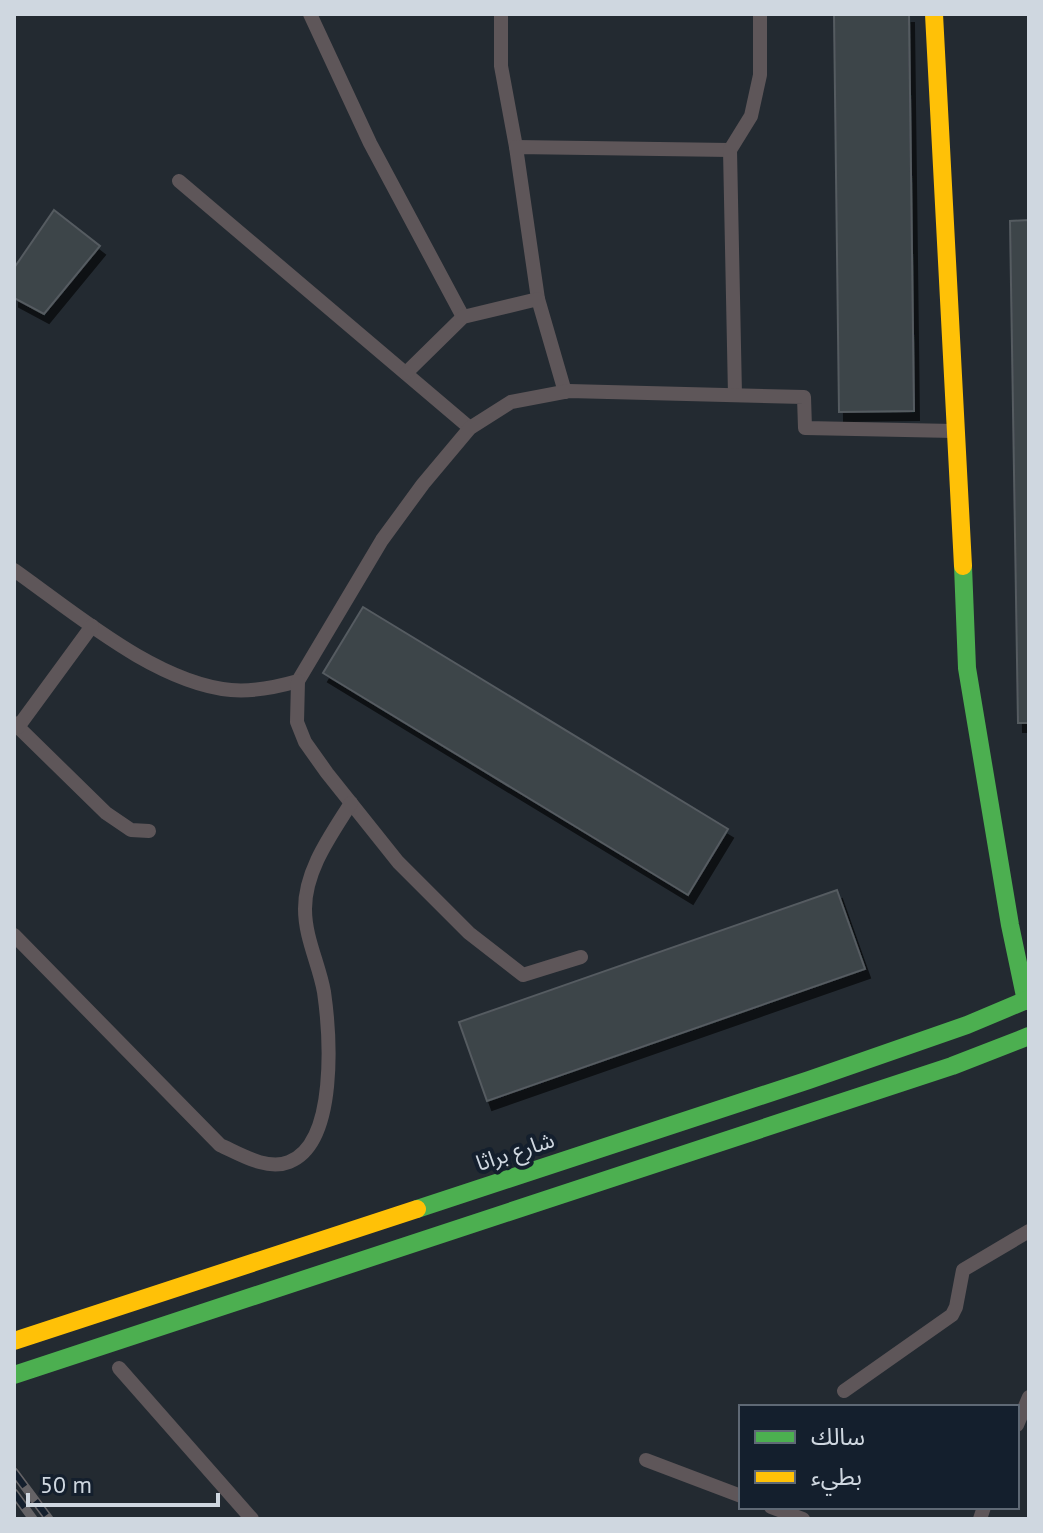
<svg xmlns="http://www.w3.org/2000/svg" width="1043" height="1533" font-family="'PT Sans','Noto Sans Arabic',sans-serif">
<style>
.building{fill:#3e444a;stroke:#555b61;stroke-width:2;filter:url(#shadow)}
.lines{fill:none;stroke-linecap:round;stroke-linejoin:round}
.lane{stroke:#5e5659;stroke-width:14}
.fast{stroke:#4caf50;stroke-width:18}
.slow{stroke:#ffc107;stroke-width:18}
.rail-casing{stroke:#656366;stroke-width:9}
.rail{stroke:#141f2d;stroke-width:6;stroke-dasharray:18;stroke-linecap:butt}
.labels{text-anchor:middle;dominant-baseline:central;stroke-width:8;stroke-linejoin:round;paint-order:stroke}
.street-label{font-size:22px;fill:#cfd7e0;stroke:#141f2d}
</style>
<defs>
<filter id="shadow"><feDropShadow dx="5" dy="9" stdDeviation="0" flood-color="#0009"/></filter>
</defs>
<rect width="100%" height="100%" fill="#232a31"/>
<!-- building -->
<g class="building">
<path d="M834,14H909L914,411L839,412Z"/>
<path d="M54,210L100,246L44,314L14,298V268Z"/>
<path d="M1029,220V723H1018L1010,221Z"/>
<path d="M363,607L728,829L688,895L323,673Z"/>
<path d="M837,890L865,969L487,1101L459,1022Z"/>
</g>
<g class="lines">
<!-- lane -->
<g class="lane">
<path d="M310,14L370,143L463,317"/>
<path d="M501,14V66L516,147"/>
<path d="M179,181L470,428"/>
<path d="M538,299L516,147L730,150"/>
<path d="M406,373L463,317L538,299L565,392"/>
<path d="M735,395L730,150L751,116L760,75V14"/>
<path d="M14,570C75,613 156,683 231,690C253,692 277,687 298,681L382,540L423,484L470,428L511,402L569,391L804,397L805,428L954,431"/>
<path d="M298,681L297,722L305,742L327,773L398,862L469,933L523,975L581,957"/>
<path d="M14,723L106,813L131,830L149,831"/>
<path d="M18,727L92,626"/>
<path d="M14,935L220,1145C240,1154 267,1171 289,1162C338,1143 330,1034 324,992C319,964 305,938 305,909C305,870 331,835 351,803"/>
<path d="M119,1368L252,1519"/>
<path d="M844,1391L952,1315L956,1307L963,1270L1029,1231"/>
<path d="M1017,1425L1029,1397"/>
<path d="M646,1460L741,1496"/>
<path d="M771,1507L803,1519"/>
<path d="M980,1519L984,1507"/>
</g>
<!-- fast -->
<g class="fast">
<path d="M963,566L967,668L1010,925L1026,1001"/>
<path d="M417,1209L809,1080L967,1025L1029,999"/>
<path d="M14,1375L952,1066L1029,1036"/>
</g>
<!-- slow -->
<g class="slow">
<path d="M934,14L963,566"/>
<path d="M14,1341L417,1209"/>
</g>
<defs>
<g id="rail">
<path d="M14,1472L49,1519"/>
<path d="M14,1493L33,1519"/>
</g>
</defs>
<!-- rail casing -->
<use href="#rail" class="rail-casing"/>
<!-- rail -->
<use href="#rail" class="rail"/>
</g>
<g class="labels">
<!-- street labels -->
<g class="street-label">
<text transform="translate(515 1151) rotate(-18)">شارع براثا</text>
</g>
</g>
<!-- border -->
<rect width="1043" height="1533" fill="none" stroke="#cfd7e0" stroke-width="32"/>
<!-- legend -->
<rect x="739" y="1405" width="280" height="104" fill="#141f2d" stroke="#5f6975" stroke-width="2"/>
<rect x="755" y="1431" width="40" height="12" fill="#4caf50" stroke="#5f6975" stroke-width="2"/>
<text x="811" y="1445" font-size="24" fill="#cfd7e0">سالك</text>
<rect x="755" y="1471" width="40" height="12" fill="#ffc107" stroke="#5f6975" stroke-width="2"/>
<text x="811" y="1485" font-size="24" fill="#cfd7e0">بطيء</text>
<!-- scale -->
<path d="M28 1493v12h190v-12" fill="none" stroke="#cfd7e0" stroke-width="4"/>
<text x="40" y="1493" font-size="24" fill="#cfd7e0" stroke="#141f2d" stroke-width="6" paint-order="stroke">50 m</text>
</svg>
